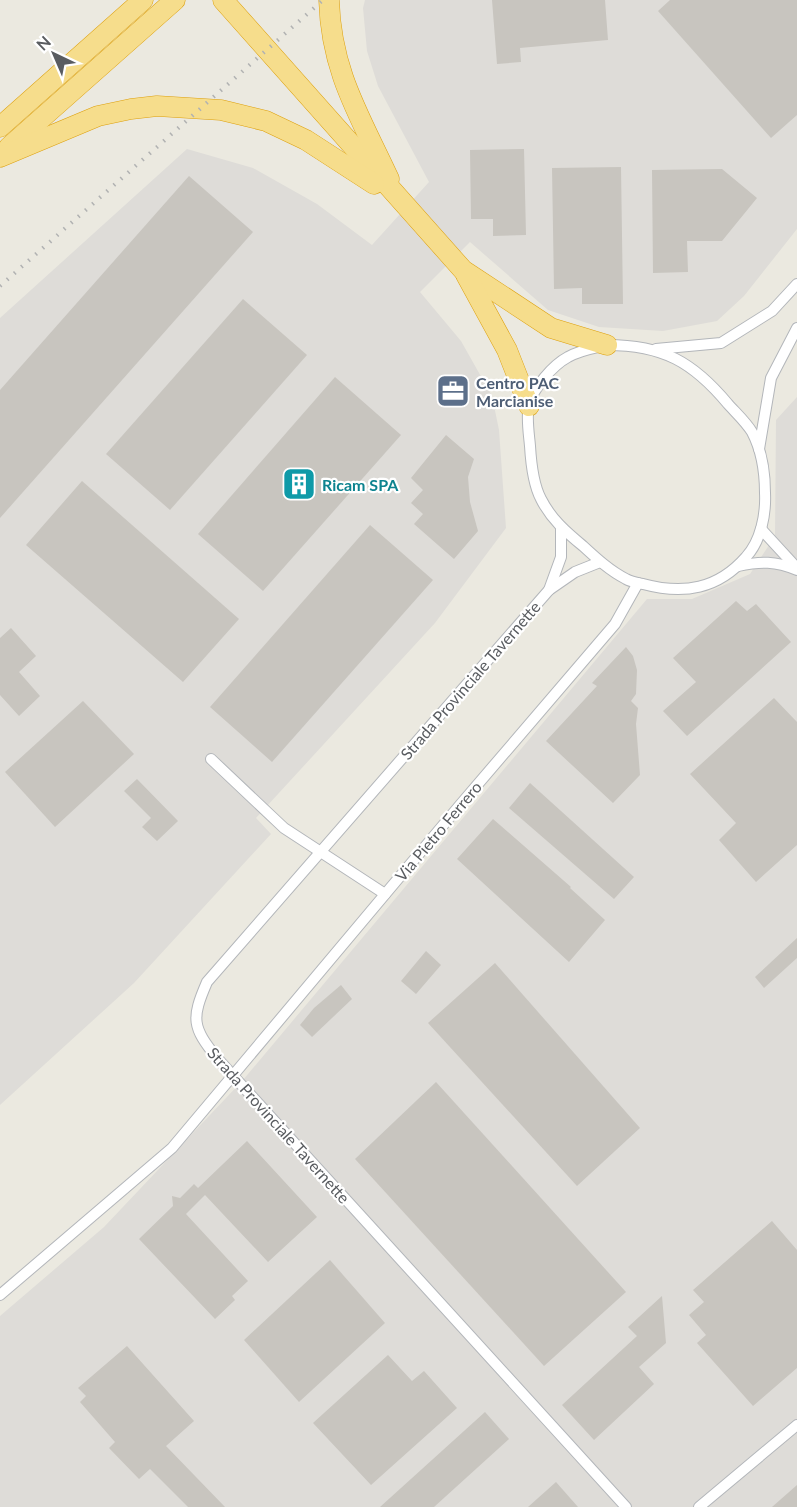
<svg xmlns="http://www.w3.org/2000/svg" width="797" height="1507" font-family="Lato,sans-serif">
<style>
.industrial{fill:#dedcd8}
.building{fill:#c8c5bf}
.lines{fill:none;stroke-linecap:round;stroke-linejoin:round}
.street-casing{stroke:#b3b6ba;stroke-width:12}
.highway-casing{stroke:#dda00d;stroke-width:21}
.street{stroke:#fff;stroke-width:10}
.highway{stroke:#f6dd8c;stroke-width:20}
.rail{stroke:#b1b2b2;stroke-width:4;stroke-dasharray:1.5 8;stroke-linecap:butt}
.labels{text-anchor:middle;dominant-baseline:central;stroke-width:4.5;stroke-linejoin:round;paint-order:stroke}
.service-label{font-size:16px;font-weight:bold;fill:#4e5e75;stroke:#fff;text-anchor:start}
.culture-label{font-size:16px;font-weight:bold;fill:#0d838f;stroke:#fff;text-anchor:start}
.street-label{font-size:16px;fill:#595c60;stroke:#fff}
</style>
<rect width="100%" height="100%" fill="#ebe9e0"/>
<!-- industrial -->
<g class="industrial">
<path d="M365,0H797V229L744,296L717,321L663,331L599,327L548,310L470,242L420,292L461,341L492,396L499,430L506,528L435,623L256,818L271,834L134,983L0,1105V318L187,149L253,168L317,204L372,245L429,182L378,86L367,51L363,8Z"/>
<path d="M797,397V1507H0V1316L104,1227L243,1080L647,599H692L750,574L775,536L776,420Z"/>
</g>
<!-- building -->
<g class="building">
<path d="M492,0H605L608,40L520,48L521,62L497,64Z"/>
<path d="M670,0H797V115L771,138L658,11Z"/>
<path d="M524,149L526,235L493,236V219H471L470,150Z"/>
<path d="M621,167L623,304H582V288L554,289L552,168Z"/>
<path d="M722,169L757,198L722,241H687L688,272L653,273L652,170Z"/>
<path d="M189,176L253,232L0,518V390Z"/>
<path d="M243,299L307,355L170,510L106,454Z"/>
<path d="M335,377L401,435L263,591L198,534Z"/>
<path d="M446,435L474,459L468,477L470,502L478,531L454,559L414,524L423,514L411,503L423,490L411,478Z"/>
<path d="M82,481L239,619L183,682L26,545Z"/>
<path d="M370,525L433,580L272,762L210,707Z"/>
<path d="M736,601L747,611L756,604L791,642L687,736L663,711L696,682L673,658Z"/>
<path d="M11,628L36,656L19,672L40,696L19,716L0,695V638Z"/>
<path d="M626,647L633,656L637,670L636,694L631,701L638,708L636,724L640,775L613,803L546,741L597,686L592,683Z"/>
<path d="M774,698L797,722V845L756,882L719,840L736,823L690,774Z"/>
<path d="M83,701L134,754L55,827L5,772Z"/>
<path d="M137,779L178,821L157,841L142,827L151,818L124,791Z"/>
<path d="M530,783L634,877L614,899L509,808Z"/>
<path d="M493,819L571,887L570,888L605,920L569,962L457,859Z"/>
<path d="M797,938V958L764,988L755,977Z"/>
<path d="M426,951L441,965L416,994L401,981Z"/>
<path d="M495,963L640,1128L577,1186L428,1023Z"/>
<path d="M341,985L352,999L312,1037L300,1025L314,1008Z"/>
<path d="M436,1082L626,1292L544,1366L355,1159Z"/>
<path d="M247,1141L317,1217L268,1262L205,1195L186,1214L248,1281L232,1296L235,1300L215,1319L139,1239L173,1206L172,1196L180,1198L194,1184L198,1188Z"/>
<path d="M772,1221L797,1250V1368L753,1406L697,1343L706,1335L689,1315L704,1302L693,1290Z"/>
<path d="M330,1260L385,1323L299,1402L244,1340Z"/>
<path d="M662,1296L666,1343L639,1367L654,1384L594,1440L562,1405L637,1336L628,1327Z"/>
<path d="M127,1346L194,1421L166,1446L225,1507H188L150,1469L139,1479L109,1448L115,1442L80,1402L86,1396L78,1388Z"/>
<path d="M388,1355L412,1381L424,1371L457,1408L371,1485L313,1423Z"/>
<path d="M485,1412L509,1439L434,1507H380Z"/>
<path d="M556,1482L578,1507H528Z"/>
<path d="M797,1485V1507H772Z"/>
</g>
<g class="lines">
<defs>
<g id="street">
<path d="M607,345C663,345 693,362 728,404C736,413 746,422 752,432C762,451 765,472 765,493C766,514 761,541 746,557C718,589 684,595 643,584C638,583 631,582 626,579C610,571 596,558 583,546C566,532 551,519 541,499C533,484 531,463 530,446C529,434 526,417 529,405C533,388 553,365 568,357C580,350 594,348 607,345Z"/>
<path d="M656,349L721,343L772,311L797,284"/>
<path d="M759,449L771,378L797,328"/>
<path d="M761,529L797,568"/>
<path d="M600,562L575,572L549,590L207,982C191,1019 192,1027 217,1058L626,1507"/>
<path d="M738,566C760,561 776,561 797,570"/>
<path d="M549,590L561,557V528"/>
<path d="M211,759L284,828L385,894"/>
<path d="M0,1295L172,1148L460,805L615,624L638,583"/>
<path d="M699,1507L797,1425"/>
</g>
<g id="highway">
<path d="M223,0L463,270L551,328L607,345"/>
<path d="M329,0C331,72 360,116 389,179"/>
<path d="M0,127L143,0"/>
<path d="M9,147L175,0"/>
<path d="M0,157L98,116L131,109L157,106L221,110L266,121L306,140L374,184"/>
<path d="M466,275L507,350L529,406"/>
</g>
</defs>
<!-- street casing -->
<use href="#street" class="street-casing"/>
<!-- highway casing -->
<use href="#highway" class="highway-casing"/>
<!-- street -->
<use href="#street" class="street"/>
<!-- highway -->
<use href="#highway" class="highway"/>
<!-- rail -->
<path class="rail" d="M0,286L323,0"/>
</g>
<!-- icons -->
<defs>
<symbol id="office-square" viewBox="-11 -11 22 22"><rect x="-9" y="-9" width="18" height="18" rx="4" fill="#5c6f8a" stroke="#fff"/><path d="M-6-3h4V-5.5h4V-3h4V5H-6ZM-1-4.5V-3h2v-1.5ZM-6 0V1H6V0Z" fill="#fff"/></symbol>
<symbol id="building-square" viewBox="-11 -11 22 22"><rect x="-9" y="-9" width="18" height="18" rx="4" fill="#0f9aa8" stroke="#fff"/><path d="M-4-6H4V6H1V3H-1V6H-4ZM-2.5-4.3h1.7v1.8h-1.7ZM.8-4.3h1.7v1.8H.8ZM-2.5-1h1.7V.8h-1.7ZM.8-1h1.7V.8H.8Z" fill="#fff"/></symbol>
</defs>
<g fill-rule="evenodd">
<use href="#office-square" x="434" y="372" width="38" height="38"/>
<use href="#building-square" x="280" y="465" width="38" height="38"/>
</g>
<g class="labels">
<!-- service labels -->
<g class="service-label">
<text x="476" y="382">Centro PAC<tspan x="476" dy="18">Marcianise</tspan></text>
</g>
<!-- culture labels -->
<g class="culture-label">
<text x="322" y="484">Ricam SPA</text>
</g>
<!-- street labels -->
<g class="street-label">
<text transform="translate(470 680) rotate(-49)">Strada Provinciale Tavernette</text>
<text transform="translate(438 831) rotate(-50)">Via Pietro Ferrero</text>
<text transform="translate(279 1125) rotate(48)">Strada Provinciale Tavernette</text>
</g>
</g>
<!-- north arrow -->
<g transform="translate(54 54) rotate(316)" stroke="#ffffff" stroke-width="4.5" paint-order="stroke">
<path d="M0-4.5L10 22L0 15L-10 22Z" fill="#595c60"/>
<text y="-9" font-size="16" font-weight="bold" text-anchor="middle" fill="#595c60">N</text>
</g>
</svg>
